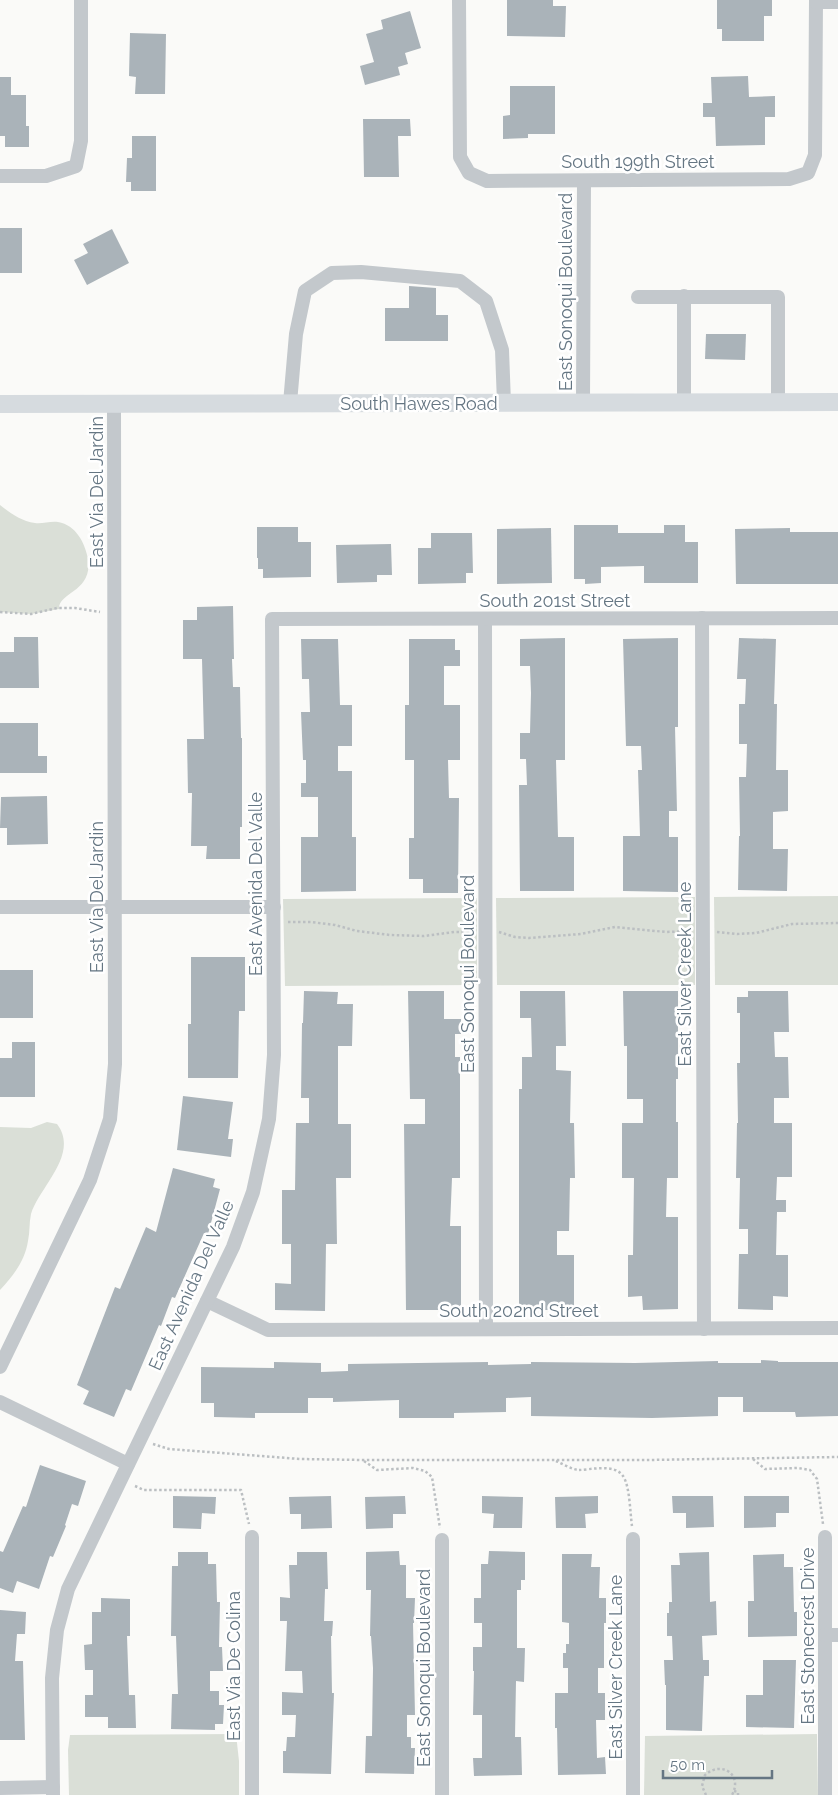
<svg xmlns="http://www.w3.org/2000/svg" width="838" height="1795" font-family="Raleway,sans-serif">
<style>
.green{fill:#dadfd7}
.building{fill:#aab3b9}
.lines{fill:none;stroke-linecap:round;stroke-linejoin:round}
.path{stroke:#bbbfc2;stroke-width:2.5;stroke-dasharray:2.5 2.5;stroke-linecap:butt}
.minor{stroke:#c3c8cc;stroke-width:14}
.major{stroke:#d6dbdf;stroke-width:18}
.labels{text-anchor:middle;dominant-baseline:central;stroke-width:5;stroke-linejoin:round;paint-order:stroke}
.street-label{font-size:18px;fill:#657683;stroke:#fff}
</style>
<rect width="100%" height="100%" fill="#fafaf8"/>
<!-- green -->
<g class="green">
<path d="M0,505C10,513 21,521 35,523C42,524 50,521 58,522C76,525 85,543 88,559C93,592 58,592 59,609L31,614L0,612Z"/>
<path d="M838,896V985H715L714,897Z"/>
<path d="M695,897V985H497L496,898Z"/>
<path d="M477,898V985L285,986L283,899Z"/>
<path d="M47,1122L57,1124C80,1154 39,1187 31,1214C29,1223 30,1232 28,1241C25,1261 13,1276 0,1290V1127L31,1128Z"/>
<path d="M236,1734L239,1761V1795H69L68,1750L70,1735Z"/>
<path d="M817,1734L818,1795H644L645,1736Z"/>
</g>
<!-- building -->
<g class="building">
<path d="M507,0H553V6H566L565,37L507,36Z"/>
<path d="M717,0H772V16H764V41H722V29H717Z"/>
<path d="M410,11L421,48L405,53L408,64L398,67L400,75L365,85L360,66L374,62L366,34L383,29L381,20Z"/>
<path d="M130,33L166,34L165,94H135L136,77L129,76Z"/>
<path d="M748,76L749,97L775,96V117H765V145L716,146L715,117H703V103H712L711,77Z"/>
<path d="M0,77H11V95H26V126H29V147H5V136H0Z"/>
<path d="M510,86H555V134H528V138L503,139V116L510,115Z"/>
<path d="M363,119H410L411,136H398L399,177H364Z"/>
<path d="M132,136H156V191H131V182H126L127,158H132Z"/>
<rect x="0" y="228" width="22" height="45"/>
<path d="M112,229L129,263L87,285L74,260L88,253L83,244Z"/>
<path d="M409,286L436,288V315H448V341H385V308H409Z"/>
<path d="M706,334H746L745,360L705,359Z"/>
<path d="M574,525H618V533H664V525H685V542H698V583H644V566L601,567V583L585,584V579H574Z"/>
<path d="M257,527H298V542H311V577L263,578V569H258V558H257Z"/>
<path d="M551,528L552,583L497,584V529Z"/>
<path d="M790,528V532H838V584H736L735,529Z"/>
<path d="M431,533H472L473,573H466V583L418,584V548H431Z"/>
<path d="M391,544L392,575H377V582L337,583L336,545Z"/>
<path d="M233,606L234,659H232L233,687H240L241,738H242V827H240V859H206L207,846H191L192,793H188L187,739H204L202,659H183V620H197V607Z"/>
<path d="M14,637H38L39,688H0V652H14Z"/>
<path d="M565,638V760H556L558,837H574V891H520L519,785H527L526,759H520V733H530L531,693L530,666H520V639Z"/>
<path d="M678,638V727H675L677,811H669V837H678V892L623,891V836H640L638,770H642L641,746H626L623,639Z"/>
<path d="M739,638L776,639L774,704H777L776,770H788V811L773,812V849H788L787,891L738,890L739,836H740L739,777H746L747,744H739V704H745L746,679H737Z"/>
<path d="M301,639H338L340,705H352V746H338V771H352V837H356V891L301,892V837H318V797H301V783H306V760H303L301,712H310L309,679H302Z"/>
<path d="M409,639H455V650H460V666H444V705H460V760H448L449,798H459L458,893H423V879H409V838H414V760H405V705H409Z"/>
<path d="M0,723H38V756H47V773H0Z"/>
<path d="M47,796L48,844L7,845V828H0L1,797Z"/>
<path d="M191,957H245V1011H239L238,1078H188V1024H191Z"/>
<rect x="0" y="970" width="33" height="48"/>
<path d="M304,991L338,992L337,1004H353L352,1046H338V1124H351V1178H336L337,1244H326L325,1311L275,1310V1283L291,1284V1244H282V1190H295L296,1123H309V1098H301L302,1023H303Z"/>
<path d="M408,991H444V1019H461V1034H455V1057H460V1178H452L450,1226H461V1310H406L404,1124H425V1099H410Z"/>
<path d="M520,991H565L566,1046H556V1070L571,1071L570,1123H574L575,1178H570L569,1231H557V1255H574V1310H519V1089H522V1057H532L531,1018H520Z"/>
<path d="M623,991H678V1079H676V1122H678V1178H667L666,1217H678V1309L643,1310L642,1296L628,1297V1255H633L634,1178H622V1123H643V1099H627V1046H624Z"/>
<path d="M748,991H788L789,1032H774L775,1057H788L789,1098H774V1123H792V1177H777L776,1200H786V1212H777L776,1255H788V1297L773,1296V1310L738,1309L739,1254H748V1229H739L740,1178H736L737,1123H738L737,1063H740V1013H737V997H748Z"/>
<path d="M12,1042H35V1097H0V1058H12Z"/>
<path d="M183,1096L233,1102L228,1139H233L231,1157L177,1150Z"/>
<path d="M173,1168L215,1179L213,1187L220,1189L208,1234L204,1233L175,1298L172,1297L161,1326L159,1325L131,1391L126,1389L114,1417L83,1404L89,1391L77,1385L115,1287L120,1289L146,1227L156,1232Z"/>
<path d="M761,1360L778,1361V1362H838V1416L796,1417L795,1412H743V1397H718V1416L652,1418L531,1416V1397L506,1398V1412L454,1413V1418H399V1400L333,1402V1398H308V1413H255V1418L214,1417V1403H201V1367L274,1368V1362L321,1363V1372L348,1371V1364L488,1362V1365L531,1364V1362L635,1363L718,1361V1363H761Z"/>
<path d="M40,1465L86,1481L78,1506L72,1504L65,1525L66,1526L53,1557L50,1556L39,1589L17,1581L13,1593L0,1588V1551L3,1552L23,1506L26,1507Z"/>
<path d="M173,1496L216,1497L215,1514L202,1513L201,1529L173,1528Z"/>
<path d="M331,1496L332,1528L301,1529V1514H290L289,1497Z"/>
<path d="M405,1496L406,1514H393V1528L366,1529L365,1497Z"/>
<path d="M482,1496L523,1497L522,1528H493L494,1514L482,1513Z"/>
<path d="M598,1496V1513L585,1514L586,1528H556L555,1497Z"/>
<path d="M672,1496H713L714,1527L686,1528V1513H673Z"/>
<path d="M744,1496H789V1513H776V1527L744,1528Z"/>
<path d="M399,1551L400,1565H406V1598H415L414,1623H413L415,1715H407V1737H411V1748H415L414,1774L365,1773L366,1736H372L373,1668L371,1636H370L371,1590H366V1552Z"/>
<path d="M489,1551L525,1552V1580H521V1590H517V1648H525L524,1682L516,1681L515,1737H521L522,1775L474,1776L473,1758H482V1715H473L474,1671H473V1647H482V1623H474V1598H481V1564H488Z"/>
<path d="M178,1552H208V1564H216L217,1602H220L219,1647H222L223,1671H210V1691H219V1705H224L223,1724H215V1730L171,1729L172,1694H178L176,1636H171L172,1566H178Z"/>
<path d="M297,1552H327L328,1589H325L324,1621H333L332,1636H331L332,1693H334L331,1774L283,1773V1751H286L287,1737H295L296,1715H282V1692L303,1693L302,1671H285L287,1621H280V1597L290,1598L289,1565H297Z"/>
<path d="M709,1552L710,1602L716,1601L717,1635L702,1636L703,1660H709V1676H704L702,1731L666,1730V1685H665L664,1660H673L672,1636H667V1613H669V1602H672L671,1565H680L679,1553Z"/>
<path d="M562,1554H592L591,1567H600L599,1598H606V1623H604V1668H598V1693H605V1720H596L597,1758L605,1757L606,1774L558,1775L557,1728H555V1693H568V1668H563V1653H566V1644H569V1623L562,1622Z"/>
<path d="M784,1554V1567H793L794,1612H797V1636L748,1637V1601H754L753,1555Z"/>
<path d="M101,1598L130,1599V1636H127L129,1695H135L136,1728H108V1717H85V1695H93V1670H85L84,1645L92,1644V1612H101Z"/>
<path d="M0,1610L26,1612L25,1634H17L15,1661H23L25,1740H0Z"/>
<path d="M763,1660H796L794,1728L746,1727V1695H763Z"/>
</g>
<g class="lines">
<!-- path -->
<g class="path">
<path d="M0,612L31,614L57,608H75L100,612"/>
<path d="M288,922H311L335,925L357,931L390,935L424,936L454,932H473"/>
<path d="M499,932L515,937L529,938L581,934L615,927L666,932L689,931"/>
<path d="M717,932L737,934L756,933L792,924L838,923"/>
<path d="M153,1444L169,1449L300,1459L363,1460H647L838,1457"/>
<path d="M753,1459L765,1469L798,1468L810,1470L817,1479L823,1524"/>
<path d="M364,1461L377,1470L413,1468L425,1471L432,1477L440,1528"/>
<path d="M556,1461C563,1464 571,1469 578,1470C591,1470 614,1463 623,1476C630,1486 630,1513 632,1526"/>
<path d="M135,1486L144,1490H241L249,1524"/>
<path d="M734,1791L738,1792V1795"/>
<path d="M706,1795L702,1786L705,1775C722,1760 743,1775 732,1795"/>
</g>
<!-- minor -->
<g class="minor">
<path d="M459,0L460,157L469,173L487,181L789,179L808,173L815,155L816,0"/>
<path d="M816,2H838"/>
<path d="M0,176H46L76,166L81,141V0"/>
<path d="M684,296V403"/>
<path d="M638,297H778V402"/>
<path d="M583,402L584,181"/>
<path d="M290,403L296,334L305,291L332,273L361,272L460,281L486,301L502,350L504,403"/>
<path d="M702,618L704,1329"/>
<path d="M485,619L486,1329"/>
<path d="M0,907H274"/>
<path d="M207,1301L268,1330L838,1328"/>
<path d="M0,1367L90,1180L110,1119L115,1064L114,404"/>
<path d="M0,1402L128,1464"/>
<path d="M252,1537V1795"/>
<path d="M825,1537V1795"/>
<path d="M633,1539V1795"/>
<path d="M442,1540V1795"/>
<path d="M825,1635H838"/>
<path d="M0,1788L53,1787"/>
<path d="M53,1795L52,1678L57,1630L68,1589L233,1247L253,1192L269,1119L274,1055L272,619L838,618"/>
</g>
<!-- major -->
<path class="major" d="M0,404L838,402"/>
</g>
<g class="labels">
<!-- street labels -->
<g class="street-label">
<text x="638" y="161">South 199th Street</text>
<text transform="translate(565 292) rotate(-90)">East Sonoqui Boulevard</text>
<text x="419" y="403">South Hawes Road</text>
<text transform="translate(96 492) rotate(-90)">East Via Del Jardin</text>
<text x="555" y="600">South 201st Street</text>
<text transform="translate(255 884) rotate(-90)">East Avenida Del Valle</text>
<text transform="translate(96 897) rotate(-90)">East Via Del Jardin</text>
<text transform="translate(467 974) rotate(-90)">East Sonoqui Boulevard</text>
<text transform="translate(684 974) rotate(-90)">East Silver Creek Lane</text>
<text transform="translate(191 1285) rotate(-66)">East Avenida Del Valle</text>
<text x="519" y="1310">South 202nd Street</text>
<text transform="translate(807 1636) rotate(-90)">East Stonecrest Drive</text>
<text transform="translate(233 1666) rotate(-90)">East Via De Colina</text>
<text transform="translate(615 1667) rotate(-90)">East Silver Creek Lane</text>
<text transform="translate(423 1668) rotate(-90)">East Sonoqui Boulevard</text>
</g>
</g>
<!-- scale -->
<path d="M663 1770v8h109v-8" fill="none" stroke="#657683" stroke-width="2.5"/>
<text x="670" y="1770" font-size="15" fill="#657683" stroke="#ffffff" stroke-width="4" paint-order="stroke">50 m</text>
</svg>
